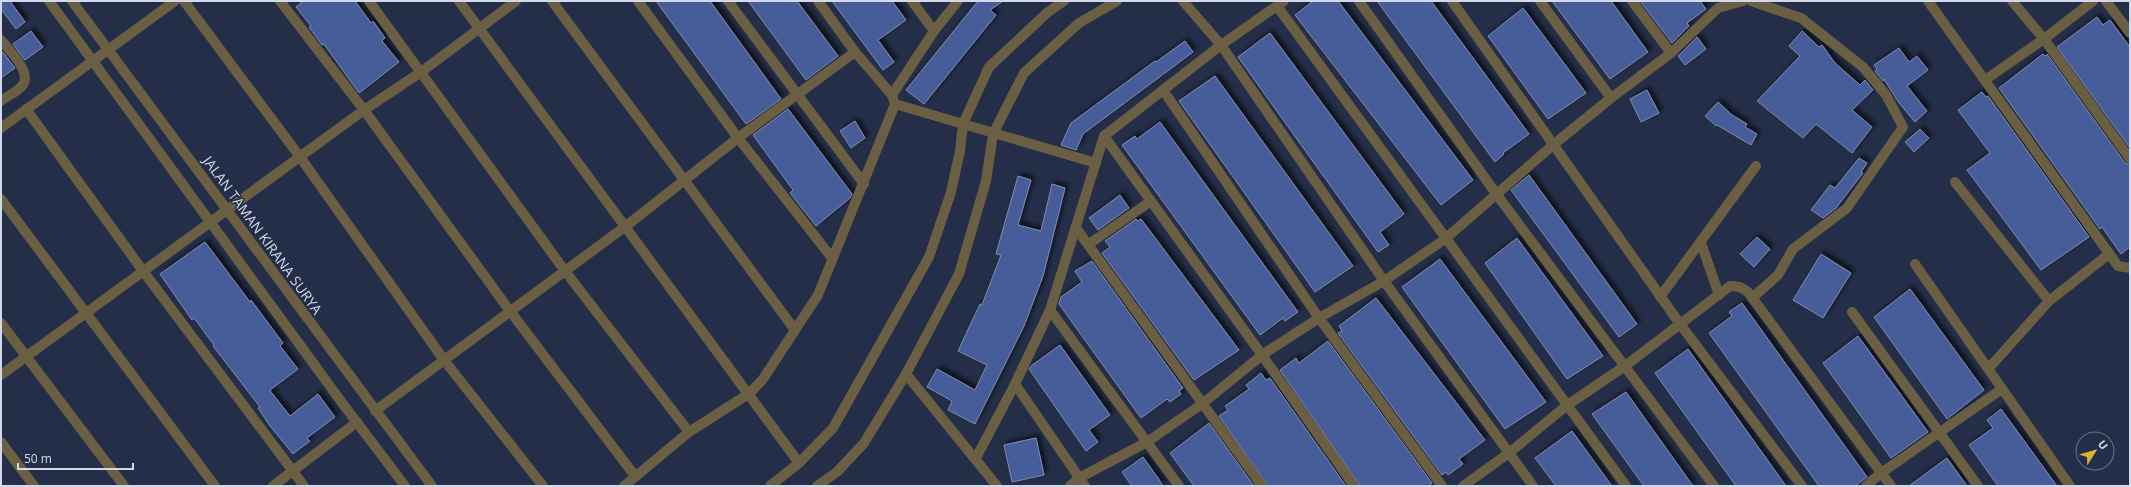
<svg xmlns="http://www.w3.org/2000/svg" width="2131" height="487" font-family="'Open Sans',sans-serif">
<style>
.building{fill:#465d99;stroke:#7f8cab;filter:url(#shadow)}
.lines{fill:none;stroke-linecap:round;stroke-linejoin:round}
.minor{stroke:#6a5f42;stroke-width:10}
.labels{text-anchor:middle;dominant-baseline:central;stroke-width:3;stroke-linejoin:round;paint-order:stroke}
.street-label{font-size:14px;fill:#d2d9ea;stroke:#242e48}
</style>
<defs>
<filter id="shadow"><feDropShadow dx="3.5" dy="-3.5" stdDeviation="2" flood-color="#0009"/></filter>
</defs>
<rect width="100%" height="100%" fill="#242e48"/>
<!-- building -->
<g class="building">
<path d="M1,1H10L25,22L16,29L1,9Z"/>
<path d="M303,1H355L371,23L373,21L385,38L382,41L399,62L359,93L324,44L322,45L309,27L311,26L296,7Z"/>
<path d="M656,1H710L781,99L746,124Z"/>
<path d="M748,1H797L838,56L806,80Z"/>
<path d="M832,1H892L906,20L878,40L894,62L883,70Z"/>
<path d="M978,1H1003L990,10L996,15L924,104L906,90Z"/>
<path d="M1313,1H1338L1473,180L1441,205L1295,15Z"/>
<path d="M1377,1H1431L1529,134L1503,153L1504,154L1495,162Z"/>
<path d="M1552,1H1611L1648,52L1610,79Z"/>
<path d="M1640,1H1700L1706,9L1687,23L1689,26L1672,43Z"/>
<path d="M1523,8L1586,93L1548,119L1488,36Z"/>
<path d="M2097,17L2103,25L2110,20L2130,47V148L2057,47Z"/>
<path d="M31,31L43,47L25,60L13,44Z"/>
<path d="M1802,31L1819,47L1822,45L1835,63L1860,85L1865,80L1873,90L1852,110L1872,127L1852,153L1816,124L1803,138L1757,101L1800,56L1789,46Z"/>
<path d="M1270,33L1404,214L1380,232L1389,245L1378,252L1238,57Z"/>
<path d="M1697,37L1706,49L1685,65L1678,56Z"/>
<path d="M1185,41L1193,52L1083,134L1076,150L1061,145L1071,123L1155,61L1156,62Z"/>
<path d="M1899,48L1909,62L1917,56L1928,70L1907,86L1927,111L1915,122L1899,103L1884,79L1883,81L1875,71L1877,69L1874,65Z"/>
<path d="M3,52L15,68L1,78V53Z"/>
<path d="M2043,54L2045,56L2047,54L2125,163L2130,165V247L2121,254L2102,227L2100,229L1999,88Z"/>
<path d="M1215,76L1353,266L1315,292L1179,101Z"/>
<path d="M1647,90L1659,113L1641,122L1630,99Z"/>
<path d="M1982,92L1986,97L1988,96L2089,237L2041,270L1967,170L1990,153L1958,110Z"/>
<path d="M1718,102L1732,115L1747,124L1745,127L1757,134L1751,145L1717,125L1716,126L1705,116Z"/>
<path d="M788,109L852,194L850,198L816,226L790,193L793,190L753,135Z"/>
<path d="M855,121L865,138L851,148L840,131Z"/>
<path d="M1160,122L1298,312L1285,321L1283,318L1260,335L1122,145L1135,136L1137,139Z"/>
<path d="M1920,129L1929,138L1914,152L1905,142Z"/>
<path d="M1859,158L1867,163L1861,172L1863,173L1836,208L1823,218L1811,210L1830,185L1835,188Z"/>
<path d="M1529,175L1637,324L1619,337L1511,190Z"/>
<path d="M1018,176L1031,180L1018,225L1041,231L1052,184L1065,188L1043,276L1024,326L975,424L948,410L952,401L927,387L937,369L975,390L987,365L958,351L980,304L982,305L1001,255L996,254Z"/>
<path d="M1120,195L1129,208L1098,230L1089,218Z"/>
<path d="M1136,219L1138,221L1141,219L1239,350L1194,380L1102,253L1110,247L1105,241Z"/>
<path d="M1757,237L1770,249L1754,267L1740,254Z"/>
<path d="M1517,238L1603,356L1567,379L1485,263Z"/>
<path d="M205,242L250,302L251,300L283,343L280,346L298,369L270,390L271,392L290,416L318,394L335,417L307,438L310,441L293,454L270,426L258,408L260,407L213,346L214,345L194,318L192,320L160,274Z"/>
<path d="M1821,254L1851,273L1823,318L1793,300Z"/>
<path d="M1440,259L1546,402L1505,429L1402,287Z"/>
<path d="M1092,261L1183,388L1179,391L1181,394L1170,402L1167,399L1141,418L1059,304L1061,297L1082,282L1075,271Z"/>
<path d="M1910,289L1984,390L1947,419L1874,317Z"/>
<path d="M1376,298L1485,440L1459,459L1463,464L1448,475L1446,472L1442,475L1338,333L1342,331L1339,326Z"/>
<path d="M1742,303L1867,477L1855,486H1819L1709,333L1732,316L1729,312Z"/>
<path d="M1858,336L1928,432L1891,458L1823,363Z"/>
<path d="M1328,341L1432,483L1428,486H1360L1280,370L1296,358L1299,363Z"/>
<path d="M1060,345L1110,415L1089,430L1098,442L1086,451L1029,369L1031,366Z"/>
<path d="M1688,349L1786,486H1736L1655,373Z"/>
<path d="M1261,373L1266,380L1270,378L1346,486H1268L1219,416L1228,410L1225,406L1249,389L1246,385Z"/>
<path d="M1626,392L1693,486H1644L1592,414Z"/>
<path d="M2001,409L2057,486H1998L1969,445L1993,428L1987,420Z"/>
<path d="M1209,423L1254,486H1194L1170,453Z"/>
<path d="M1572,431L1612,486H1556L1535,458Z"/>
<path d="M1036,438L1044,475L1012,482L1004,445Z"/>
<path d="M1143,457L1158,478L1163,486H1132L1122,472Z"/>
<path d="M1947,458L1967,486H1909Z"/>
</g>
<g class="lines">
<!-- minor -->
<g class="minor">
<path d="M49,1L343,404L405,486"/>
<path d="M72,1L432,486"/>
<path d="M184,1L300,157L444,360L543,486"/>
<path d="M280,1L364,110L510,311L635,476"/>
<path d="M369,1L565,271L689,432"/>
<path d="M459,1L799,463"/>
<path d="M552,1L795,330"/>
<path d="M638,1L738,138L832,258"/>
<path d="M728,1L864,184"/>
<path d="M818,1L855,52L892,95"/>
<path d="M912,1L934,31"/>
<path d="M1183,1L1221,45L1384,281L1533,486"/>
<path d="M1359,1L1497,195L1714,486"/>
<path d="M1452,1L1680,324L1802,486"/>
<path d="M1540,1L1611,98"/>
<path d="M1632,1L1671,53"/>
<path d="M1751,1L1801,18L1863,67L1886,95L1903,127L1847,208L1793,249L1778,275L1752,298"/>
<path d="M1928,1L2118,266L2130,268"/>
<path d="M2012,1L2044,39L2130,159"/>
<path d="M2106,1L2130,33"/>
<path d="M1277,6L1626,486"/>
<path d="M1,40C9,50 33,73 22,86C17,92 7,96 1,101"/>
<path d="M1985,80L2044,39L2093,1"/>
<path d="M1163,90L1319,318L1442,486"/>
<path d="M895,104L1096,163"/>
<path d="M26,109L143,271L304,486"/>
<path d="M1,128L175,1"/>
<path d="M1104,136L1262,355L1354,486"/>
<path d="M1955,182L2049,301"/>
<path d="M1,199L215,486"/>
<path d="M1076,228L1262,486"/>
<path d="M1701,243L1719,295"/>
<path d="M1089,244L1151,201"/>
<path d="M1915,264L2070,486"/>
<path d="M1660,297L1756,166"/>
<path d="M1050,310L1179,486"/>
<path d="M1852,312L1978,486"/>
<path d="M1,323L124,486"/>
<path d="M1989,368L2049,301L2109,254"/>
<path d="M906,374L997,486"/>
<path d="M1,375L364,110L421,72L516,1"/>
<path d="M1015,384L1085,486"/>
<path d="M375,411L626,226L738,138L855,52"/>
<path d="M1,442L34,486"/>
<path d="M976,458L1015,384L1050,310L1104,136L1221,45L1284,1"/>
<path d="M273,486L357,422"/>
<path d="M624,486L689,432L750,393L763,379L818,295L895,104L892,95L934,31L958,1"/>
<path d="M770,486L799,463L833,428L929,257L951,192L960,151L963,124L989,67L1048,12L1064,1"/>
<path d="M817,486L837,472L864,443L906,374L959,274L986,181L993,134L1024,73L1079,23L1117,1"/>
<path d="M1070,486L1079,478L1147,442L1202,404L1262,355L1319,318L1384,281L1445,239L1553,145L1611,98L1671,53L1718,8L1743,1"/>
<path d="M1463,486L1509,453L1566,406L1625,366L1730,286L1740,287L1748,292L1891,486"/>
<path d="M1866,486L1881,473L2002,389"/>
</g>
</g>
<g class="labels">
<!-- street labels -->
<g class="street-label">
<text transform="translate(263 235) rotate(54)">JALAN TAMAN KIRANA SURYA</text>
</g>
</g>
<!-- border -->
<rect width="2131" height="487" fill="none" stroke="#d2d9ea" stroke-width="4"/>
<!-- north arrow -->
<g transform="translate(2095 451) rotate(53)"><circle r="19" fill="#242e48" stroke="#6a7289"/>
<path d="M0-3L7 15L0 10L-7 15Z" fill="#dbb333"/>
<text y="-6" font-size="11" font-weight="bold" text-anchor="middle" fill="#d2d9ea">U</text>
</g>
<!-- scale -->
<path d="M18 463v6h115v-6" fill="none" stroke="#d2d9ea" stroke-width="2"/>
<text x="24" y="463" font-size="12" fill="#d2d9ea" stroke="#242e48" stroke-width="3" paint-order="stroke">50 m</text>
</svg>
